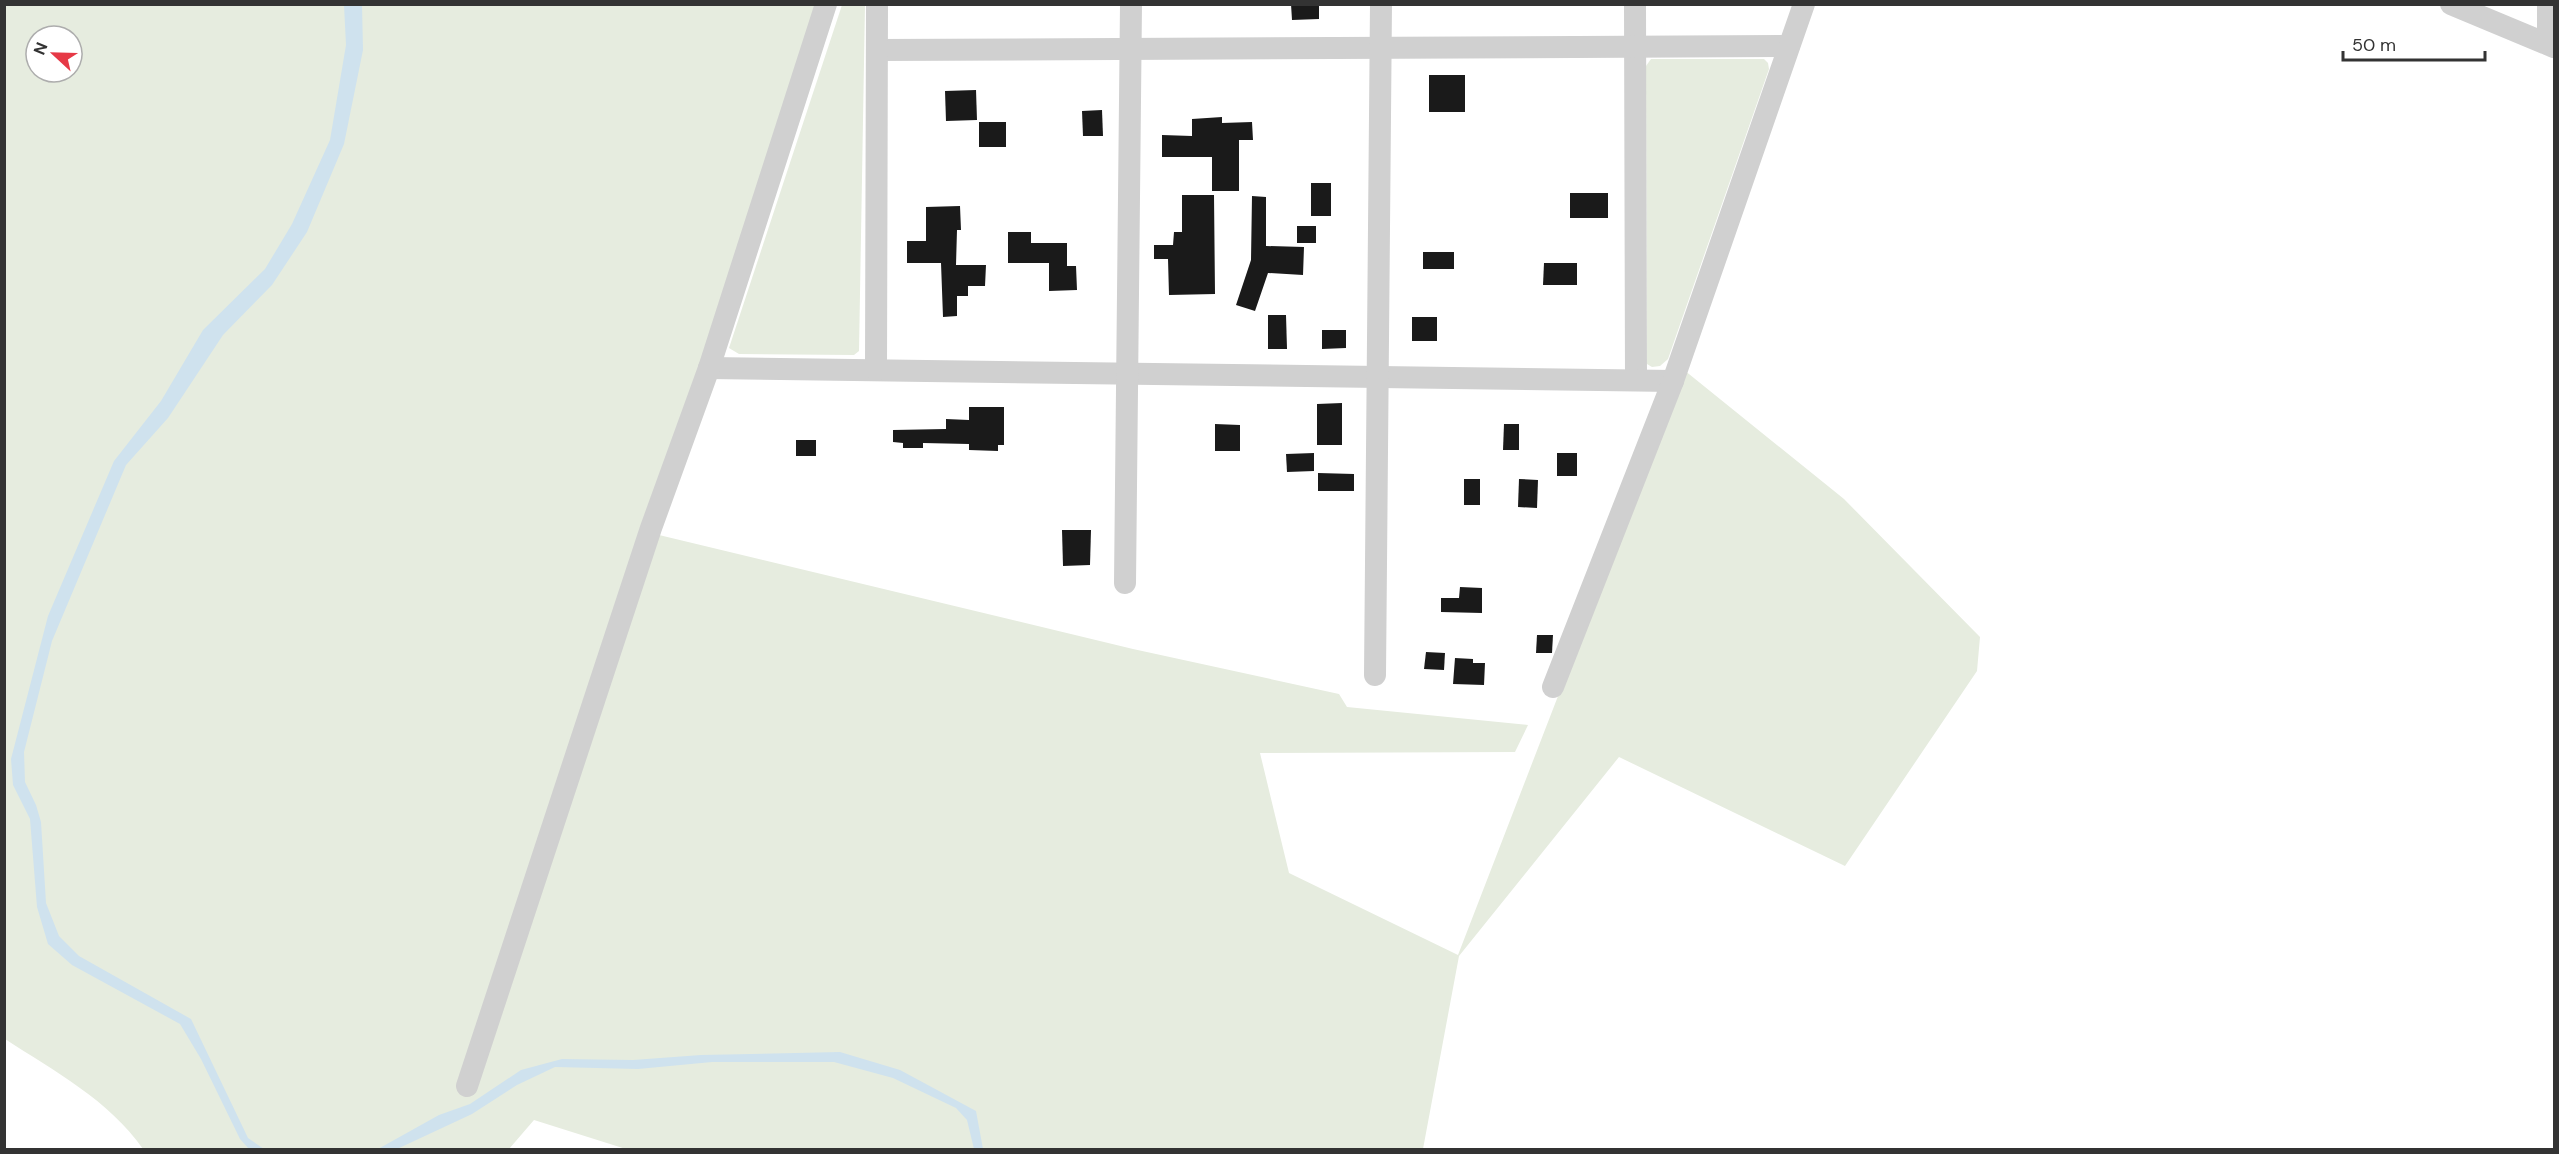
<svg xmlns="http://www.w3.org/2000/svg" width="2559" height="1154" font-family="'DM Sans',sans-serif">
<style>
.green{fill:#e6ecdf;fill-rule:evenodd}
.water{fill:#cfe2ee}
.building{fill:#1a1a1a}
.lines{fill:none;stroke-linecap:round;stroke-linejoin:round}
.street{stroke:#d0d0d0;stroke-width:22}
</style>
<rect width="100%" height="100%" fill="#fff"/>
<!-- green -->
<g class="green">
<path d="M4,5H819L659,535L1133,649L1339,694L1347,707L1528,725L1515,752L1260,753L1289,873L1458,955L1684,370L1844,499L1980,637L1977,671L1845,866L1619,757L1459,956L1423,1149L629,1150L534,1120L509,1149H143C109,1100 54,1071 5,1039ZM36,36H72V72H36Z"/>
<path d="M842,5H865L859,351L854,355L739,354L729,348Z"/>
<path d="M1651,59H1764L1768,63L1769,69L1668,359L1660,366L1652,367L1647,364L1646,66Z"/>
</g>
<!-- water -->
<g class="water">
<path d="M344,5H362L363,50L344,144L307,232L272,285L223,335L168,418L126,465L52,641L24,752L25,782L36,805L41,822L46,903L59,936L79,956L191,1019L248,1138L264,1149H249L240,1139L201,1059L180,1024L72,965L48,944L37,907L30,819L13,785L11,759L48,616L114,461L161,401L203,330L265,269L292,224L330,140L346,45Z"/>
<path d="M840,1052L900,1070L976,1111L983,1149H974L967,1120L956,1108L893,1078L834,1062H712L638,1069L555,1067L517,1085L472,1114L397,1149H378L439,1115L470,1104L521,1070L562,1059L633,1060L701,1055Z"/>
</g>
<!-- building -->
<g class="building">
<path d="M1291,4H1319V19L1292,20Z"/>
<rect x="1429" y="75" width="36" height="37"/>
<path d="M976,90L977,120L946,121L945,91Z"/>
<path d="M1102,110L1103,136H1083L1082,111Z"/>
<path d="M1222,117V123L1252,122L1253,140H1239V191H1212V157H1162V135L1192,136V119Z"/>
<rect x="979" y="122" width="27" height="25"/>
<rect x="1311" y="183" width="20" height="33"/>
<rect x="1570" y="193" width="38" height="25"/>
<path d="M1182,195H1214L1215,294L1169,295L1168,259H1154V245H1173L1174,232H1182Z"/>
<path d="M1252,196L1266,197V246L1304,247L1303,275L1268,273L1255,311L1236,305L1251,260Z"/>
<path d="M960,206L961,230H957L956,265H986L985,286H968V296H957V316L943,317L941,263H907V241H926V207Z"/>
<rect x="1297" y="226" width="19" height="17"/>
<path d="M1008,232H1031V243H1067V266H1076L1077,290L1049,291V263H1008Z"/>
<rect x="1423" y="252" width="31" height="17"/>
<path d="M1544,263H1577V285H1543Z"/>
<path d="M1268,315H1286L1287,349H1268Z"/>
<rect x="1412" y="317" width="25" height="24"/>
<path d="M1322,330H1346V348L1322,349Z"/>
<path d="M1342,403V445H1317V404Z"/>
<path d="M969,407H1004V445H998V451L969,450V444L923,443V448H903V443L893,442V430L946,429V419L969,420Z"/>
<path d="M1215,424L1240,425V451H1215Z"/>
<path d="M1504,424H1519V450H1503Z"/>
<rect x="796" y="440" width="20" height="16"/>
<path d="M1314,453V471L1287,472L1286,454Z"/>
<rect x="1557" y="453" width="20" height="23"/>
<path d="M1318,473L1354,474V491H1318Z"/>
<rect x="1464" y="479" width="16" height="26"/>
<path d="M1519,479L1538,480L1537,508L1518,507Z"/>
<path d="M1062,530H1091L1090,565L1063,566Z"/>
<path d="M1460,587L1482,588V613L1441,612V598H1459Z"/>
<path d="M1537,635H1553L1552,653H1536Z"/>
<path d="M1426,652L1445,653L1444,670L1424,669Z"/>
<path d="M1455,658L1473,659V663H1485L1484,685L1453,684Z"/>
</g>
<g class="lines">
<!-- street -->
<g class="street">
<path d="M1635,4L1636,380"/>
<path d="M2451,4L2554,47"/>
<path d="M2548,4V44"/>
<path d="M877,50L1789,46"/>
<path d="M709,368L1673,381"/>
<path d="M876,370L877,4"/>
<path d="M1125,583L1131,4"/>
<path d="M1375,675L1381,4"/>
<path d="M1553,687L1673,381L1804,4"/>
<path d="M467,1086L651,528L709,368L826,4"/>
</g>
</g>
<!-- border -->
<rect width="2559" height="1154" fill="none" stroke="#333333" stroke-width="12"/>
<!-- north arrow -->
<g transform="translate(54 54) rotate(292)"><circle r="28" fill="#ffffff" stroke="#adadad" stroke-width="1.5"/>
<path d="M0-4.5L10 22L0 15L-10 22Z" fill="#e63946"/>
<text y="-9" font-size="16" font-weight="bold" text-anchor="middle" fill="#333333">N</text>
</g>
<!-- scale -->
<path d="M2343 51v9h142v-9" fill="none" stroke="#333333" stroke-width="3"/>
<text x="2352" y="51" font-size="18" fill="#333333" stroke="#ffffff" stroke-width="4.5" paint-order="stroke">50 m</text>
</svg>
